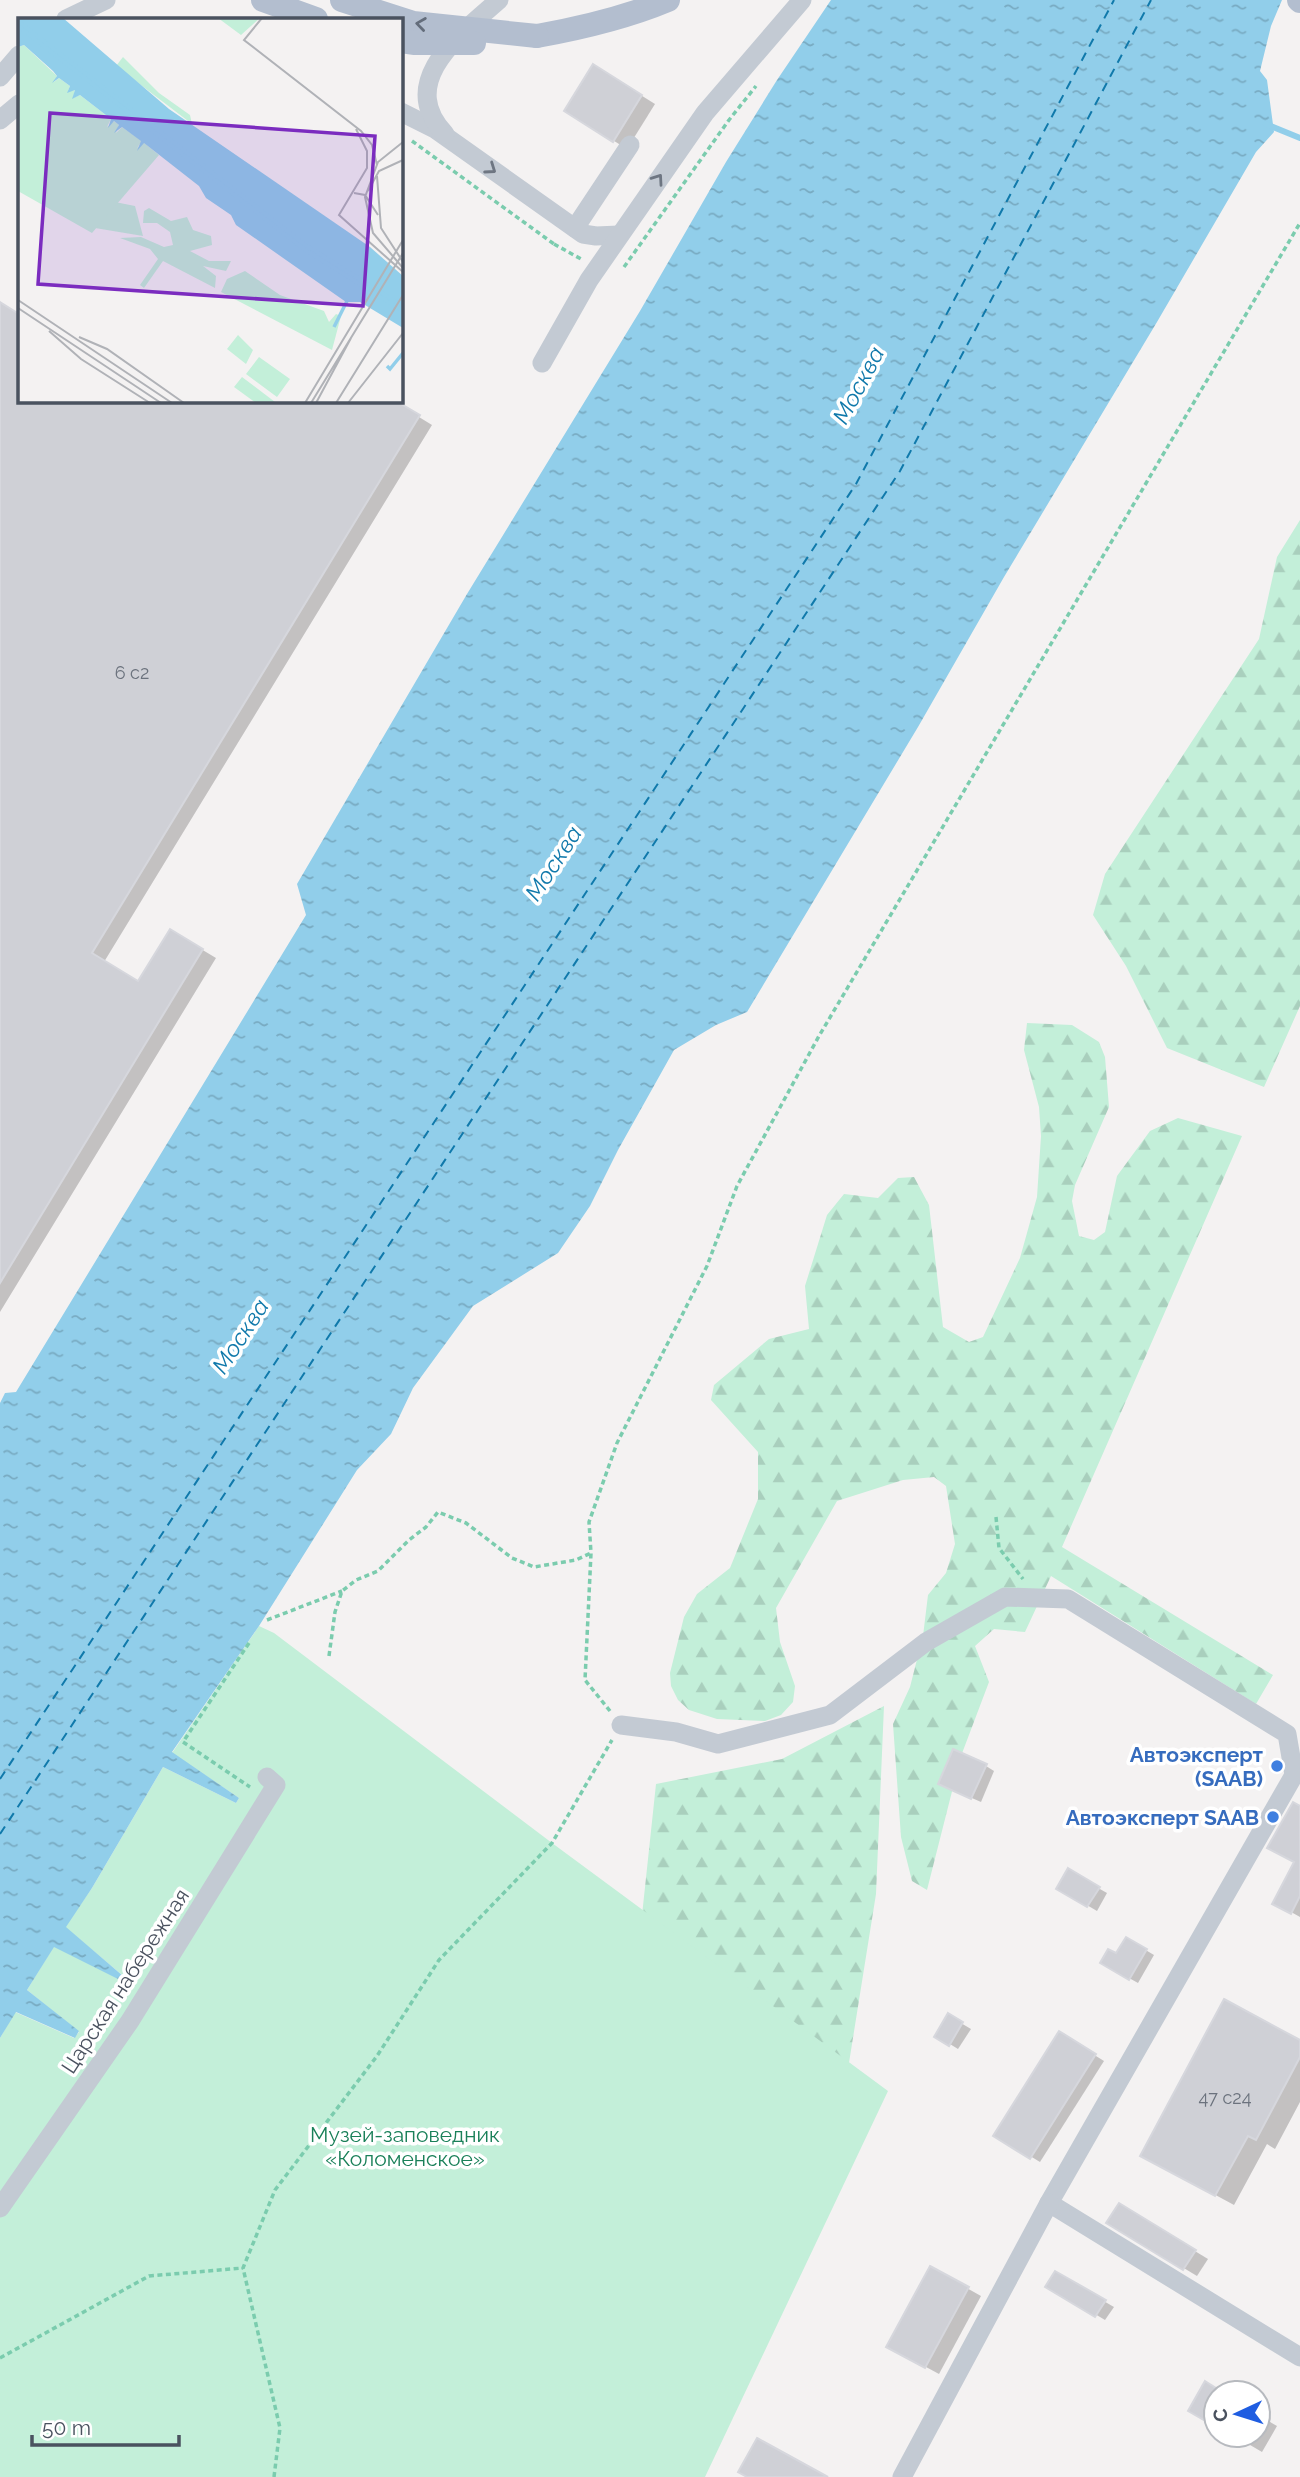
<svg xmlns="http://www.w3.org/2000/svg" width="1300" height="2477" font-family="Raleway,sans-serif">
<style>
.forest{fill:url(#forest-firs)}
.park{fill:#c3efd9}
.water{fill:url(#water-ripples)}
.shadow{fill:#0003}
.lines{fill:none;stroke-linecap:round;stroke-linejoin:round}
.stream{stroke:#91ceea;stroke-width:6}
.ferry{stroke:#1079ab;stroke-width:2;stroke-dasharray:9 7;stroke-linecap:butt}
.building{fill:#cfd0d6;stroke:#d6d7dd;stroke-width:2}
.path{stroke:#7bccae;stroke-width:3.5;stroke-dasharray:5 3.5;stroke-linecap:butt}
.minor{stroke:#c3cad3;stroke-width:19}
.major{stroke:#b3becf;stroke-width:24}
.major-bridge{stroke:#b3becf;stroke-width:24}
.oneway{stroke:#646d7b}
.oneway2{stroke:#6e7682}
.shop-dot{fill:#3f7fe0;stroke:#fff;stroke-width:2.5}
.labels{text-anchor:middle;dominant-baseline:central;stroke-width:7;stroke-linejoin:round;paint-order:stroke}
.number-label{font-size:18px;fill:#6b727d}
.shop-label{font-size:21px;font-weight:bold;fill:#366cbe;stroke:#fff;text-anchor:end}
.street-label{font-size:21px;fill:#4a525f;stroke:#fff}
.park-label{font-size:21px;fill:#1a8059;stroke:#fff}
.water-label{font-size:23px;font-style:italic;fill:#1079ab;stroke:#fff}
.inset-river{fill:none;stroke:#91ceea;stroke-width:3.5}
.inset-road{fill:none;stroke:#b0b2b7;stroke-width:2}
.view{fill:#7b2cbf;fill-opacity:0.15;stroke:#7b2cbf;stroke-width:3.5}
.inset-edge{fill:none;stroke:#4a525f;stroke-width:3.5}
</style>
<defs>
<pattern id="forest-firs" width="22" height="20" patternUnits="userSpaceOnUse" patternTransform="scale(1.75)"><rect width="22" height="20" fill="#c3efd9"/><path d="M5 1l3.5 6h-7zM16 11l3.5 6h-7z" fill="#a9cfbd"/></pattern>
<pattern id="water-ripples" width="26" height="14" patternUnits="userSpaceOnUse" patternTransform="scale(1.75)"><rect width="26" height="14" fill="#91ceea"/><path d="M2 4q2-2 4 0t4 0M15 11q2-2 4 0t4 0" fill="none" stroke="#78aac1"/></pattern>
</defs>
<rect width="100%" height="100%" fill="#f4f2f2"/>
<!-- forest -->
<g class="forest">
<path d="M1300,520V1006L1264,1087L1167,1048L1126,966L1093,915L1105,874L1259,639L1277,557Z"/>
<path d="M1027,1023L1072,1025L1099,1042L1105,1057L1109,1107L1075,1185L1072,1201L1079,1236L1094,1240L1105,1232L1117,1176L1150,1131L1178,1118L1242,1136L1062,1547L1273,1675L1256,1704L1051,1576L1025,1632L994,1629L975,1646L989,1682L961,1756L927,1890L912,1881L901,1837L893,1724L910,1687L923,1636L928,1595L946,1573L955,1544L946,1486L934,1477L903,1480L837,1501L776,1608L780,1642L795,1686L793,1702L781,1715L765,1721L717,1719L689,1710L678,1700L671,1686L670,1673L684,1617L697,1594L730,1568L758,1499V1452L711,1400L714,1385L769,1339L809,1329L805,1286L827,1215L844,1194L878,1198L898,1178L914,1177L929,1205L943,1327L969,1342L983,1337L1020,1258L1037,1197L1041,1136L1039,1107L1024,1050Z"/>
<path d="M884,1706L876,1894L840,2119L640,1934L656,1784L782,1759Z"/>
</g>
<!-- park -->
<path class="park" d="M259,1626L274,1633L552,1843L888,2091L705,2477H0V2038L15,2012L74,2038L79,2032L27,1990L54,1946L120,1979L122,1975L65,1927L92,1888L163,1767L236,1803L239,1798L172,1753Z"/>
<!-- water -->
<path class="water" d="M831,0H1282L1271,26L1260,71L1267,80L1274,132L1256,152L1157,322L1004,577L918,727L747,1012L716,1025L674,1050L618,1150L590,1206L558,1253L473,1306L413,1388L391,1434L357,1470L259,1626L172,1752L239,1798L236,1803L163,1767L92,1888L66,1927L123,1976L120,1980L54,1947L27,1990L79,2031L75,2038L16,2012L0,2038V1403L5,1393L16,1392L306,915L297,884L467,594L640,311L726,162L777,80Z"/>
<!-- shadow -->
<g class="shadow">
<path d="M607,74L655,104L627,149L566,111Z"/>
<path d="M0,304L19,316V401H393L432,425L104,962L139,983L171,931L216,958L0,1312Z"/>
<path d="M986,1766L994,1771L981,1802L949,1788Z"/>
<path d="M1300,1808V1917L1275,1903L1297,1862Z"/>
<path d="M1068,1871L1107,1893L1097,1911L1058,1888Z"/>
<path d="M1127,1939L1154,1955L1138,1983L1102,1963L1117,1956Z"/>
<path d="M949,2016L971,2029L958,2049L937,2036Z"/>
<path d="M1059,2033L1104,2061L1040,2162L995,2135Z"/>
<path d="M1300,2042V2102L1275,2149L1267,2144L1234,2205L1160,2165Z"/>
<path d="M1119,2205L1208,2259L1197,2276L1109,2223Z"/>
<path d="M931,2268L981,2296L939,2374L902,2354Z"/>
<path d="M1055,2273L1114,2307L1105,2320L1048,2286Z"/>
<path d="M1258,2415L1277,2426L1262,2452L1233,2435H1258Z"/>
</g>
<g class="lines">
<!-- stream -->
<path class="stream" d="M1266,124L1300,138"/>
<!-- ferry -->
<g class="ferry">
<path d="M0,1779L856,484L1114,0"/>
<path d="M0,1834L900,471L1151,0"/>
</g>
</g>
<!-- building -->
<g class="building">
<path d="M593,64L642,95L613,142L564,111Z"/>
<path d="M0,302L19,314V401H396L420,415L92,953L138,981L170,929L203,949L0,1283Z"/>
<path d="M953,1749L987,1764L971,1799L938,1784Z"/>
<path d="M1293,1802L1300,1806V1896L1291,1914L1272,1904L1294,1862L1267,1848Z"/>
<path d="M1068,1868L1100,1887L1087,1907L1056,1889Z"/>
<path d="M1126,1937L1147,1949L1129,1980L1100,1963L1108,1949L1116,1953Z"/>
<path d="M1224,1999L1300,2040V2057L1256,2140L1248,2136L1215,2196L1140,2156Z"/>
<path d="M948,2013L963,2022L949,2046L934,2037Z"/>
<path d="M1059,2031L1096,2054L1030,2159L993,2136Z"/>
<path d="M1119,2203L1196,2250L1183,2270L1106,2223Z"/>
<path d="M930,2266L969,2287L925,2368L886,2347Z"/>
<path d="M1055,2271L1106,2300L1095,2317L1045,2287Z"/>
<path d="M1205,2381L1216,2388V2427L1188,2411Z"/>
<path d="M757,2438L828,2477H747L738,2472Z"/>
</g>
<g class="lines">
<!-- path -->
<g class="path">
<path d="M412,141L554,244L555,242"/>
<path d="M554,244L581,259"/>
<path d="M624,267L729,120L756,86"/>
<path d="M996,1517L999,1548L1023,1579"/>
<path d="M267,1620L342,1591"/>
<path d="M249,1643L183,1742L250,1787"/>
<path d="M329,1656L335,1612L342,1591L356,1580L378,1571L409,1540L426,1527L438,1512L466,1523L512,1558L534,1567L576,1560L591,1553"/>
<path d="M610,1711L585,1680L591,1553L589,1522L617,1443L707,1266L737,1186L819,1036L1300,223"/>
<path d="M0,2358L149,2276L243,2268"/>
<path d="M274,2477L280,2428L243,2268L275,2190L377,2056L439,1960L552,1843L612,1740"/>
</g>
<!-- minor -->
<g class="minor">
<path d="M66,19L106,0"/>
<path d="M0,77L19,55"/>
<path d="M401,112L435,129L583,234L596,236L619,235"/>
<path d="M0,120L19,104"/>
<path d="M445,134C395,81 462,33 499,0"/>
<path d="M575,228L630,145"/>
<path d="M542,363L589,280L705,113L802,0"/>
<path d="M621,1725L676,1732L718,1744L830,1715L926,1642L1005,1597L1068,1599L1287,1734L1294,1775L1049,2203L1300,2357"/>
<path d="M0,2208L130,2021L276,1785L267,1777"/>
<path d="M902,2477L1049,2203"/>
</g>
<!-- major -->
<g class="major">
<path d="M263,0L316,19"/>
<path d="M1299,0L1300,1"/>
<path d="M537,36C582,28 625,18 668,0"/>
</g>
<!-- major-bridge -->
<g class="major-bridge">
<path d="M342,0L413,23L537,36"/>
<path d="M401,41L415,43H474"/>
</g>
</g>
<!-- one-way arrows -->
<defs><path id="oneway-chevron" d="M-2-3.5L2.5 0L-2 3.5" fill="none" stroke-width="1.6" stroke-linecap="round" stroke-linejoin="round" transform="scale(1.75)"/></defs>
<use class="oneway" href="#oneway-chevron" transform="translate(421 24) rotate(-172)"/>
<g class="oneway2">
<use href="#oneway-chevron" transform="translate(491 169) rotate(35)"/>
<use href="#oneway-chevron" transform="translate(658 179) rotate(-55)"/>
</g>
<!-- markers -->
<g class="shop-dot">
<circle cx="1277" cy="1766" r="7"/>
<circle cx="1273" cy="1817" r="7"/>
</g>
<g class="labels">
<!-- number labels -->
<g class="number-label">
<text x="132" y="672">6 с2</text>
<text x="1225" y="2097">47 с24</text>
</g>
<!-- shop labels -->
<g class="shop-label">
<text x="1263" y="1754">Автоэксперт<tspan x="1263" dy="24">(SAAB)</tspan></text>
<text x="1259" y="1817">Автоэксперт SAAB</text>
</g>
<!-- street labels -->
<g class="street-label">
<text transform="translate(125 1981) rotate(-57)">Царская набережная</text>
</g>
<!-- park labels -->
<g class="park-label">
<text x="405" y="2134">Музей-заповедник<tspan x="405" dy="24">«Коломенское»</tspan></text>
</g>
<!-- water labels -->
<g class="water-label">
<text transform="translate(858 385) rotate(-62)">Москва</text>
<text transform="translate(553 863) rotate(-57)">Москва</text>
<text transform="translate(240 1336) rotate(-57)">Москва</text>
</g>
</g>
<!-- overview -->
<g transform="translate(18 18)">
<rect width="385" height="385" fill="#f4f2f2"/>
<path d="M220,317L235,332L228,346L209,331ZM241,339L272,361L259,379L228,356ZM224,359L257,384L256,385H238L216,369Z" fill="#c3efd9"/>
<path d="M105,39L141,75L172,97L174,106L98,48ZM0,123L97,184L117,188L125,218L71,209ZM131,190L153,203L169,199L175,212L193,218L194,227L172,233L191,243H213L208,253L185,248L198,258L197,270L145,243L126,270L122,267L140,241L132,231L102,220L123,219L146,229L155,227L152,214L139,205H125L126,193ZM227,253L262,277L306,293L311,304L318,296L323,298L314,332L203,274L209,261Z" fill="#c3efd9"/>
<path d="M200,0H242L223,17ZM6,27L39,58L36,64L41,60L52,68L50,73L57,72L55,80L62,77L93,101L89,109L96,103L101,107L98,115L104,109L124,123L119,130L125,124L141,137L74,215L0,173V29Z" fill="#c3efd9"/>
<path d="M0,0H45L151,91L352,229L385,258V310L342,284H328L218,207L213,197L188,180L181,168L126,125L119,133L123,123L104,109L96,115L101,107L96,103L90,110L93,101L62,77L54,81L57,72L49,75L52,68L41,60L34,65L39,58L35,53L6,27L0,29Z" fill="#91ceea"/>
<path class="inset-river" d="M0,3L286,226L385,288M0,8L287,232L351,272M359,277L385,293M316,309L329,283M369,348L372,351L385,335"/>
<path class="inset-road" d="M244,0L226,22L343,113L354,127L359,147M338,111L349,133V150L321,197L385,254M385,124L360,144L347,179L355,215L385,250M359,158L363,210L385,244M350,173L361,153L385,142M336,175L347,177L360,197M0,282L154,385M0,290L143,385M31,313L63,341L132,385M61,319L89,331L166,385M287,385L385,222M293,385L385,235M298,385L333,320M318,385L385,277M330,385L385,315"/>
<path class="view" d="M32,95L357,118L345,288L20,266Z"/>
<rect width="385" height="385" class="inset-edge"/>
</g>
<!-- north arrow -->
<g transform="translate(1237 2414) rotate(266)"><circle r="33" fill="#ffffff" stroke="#b7babf" stroke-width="2"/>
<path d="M0-5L12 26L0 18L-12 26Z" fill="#1f5de1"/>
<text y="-10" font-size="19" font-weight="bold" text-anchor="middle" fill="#4a525f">С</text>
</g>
<!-- scale -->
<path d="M32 2435v10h147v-10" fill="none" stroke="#4a525f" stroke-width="3.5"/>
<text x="42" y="2435" font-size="21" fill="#4a525f" stroke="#ffffff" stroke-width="5" paint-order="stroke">50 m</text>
</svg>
